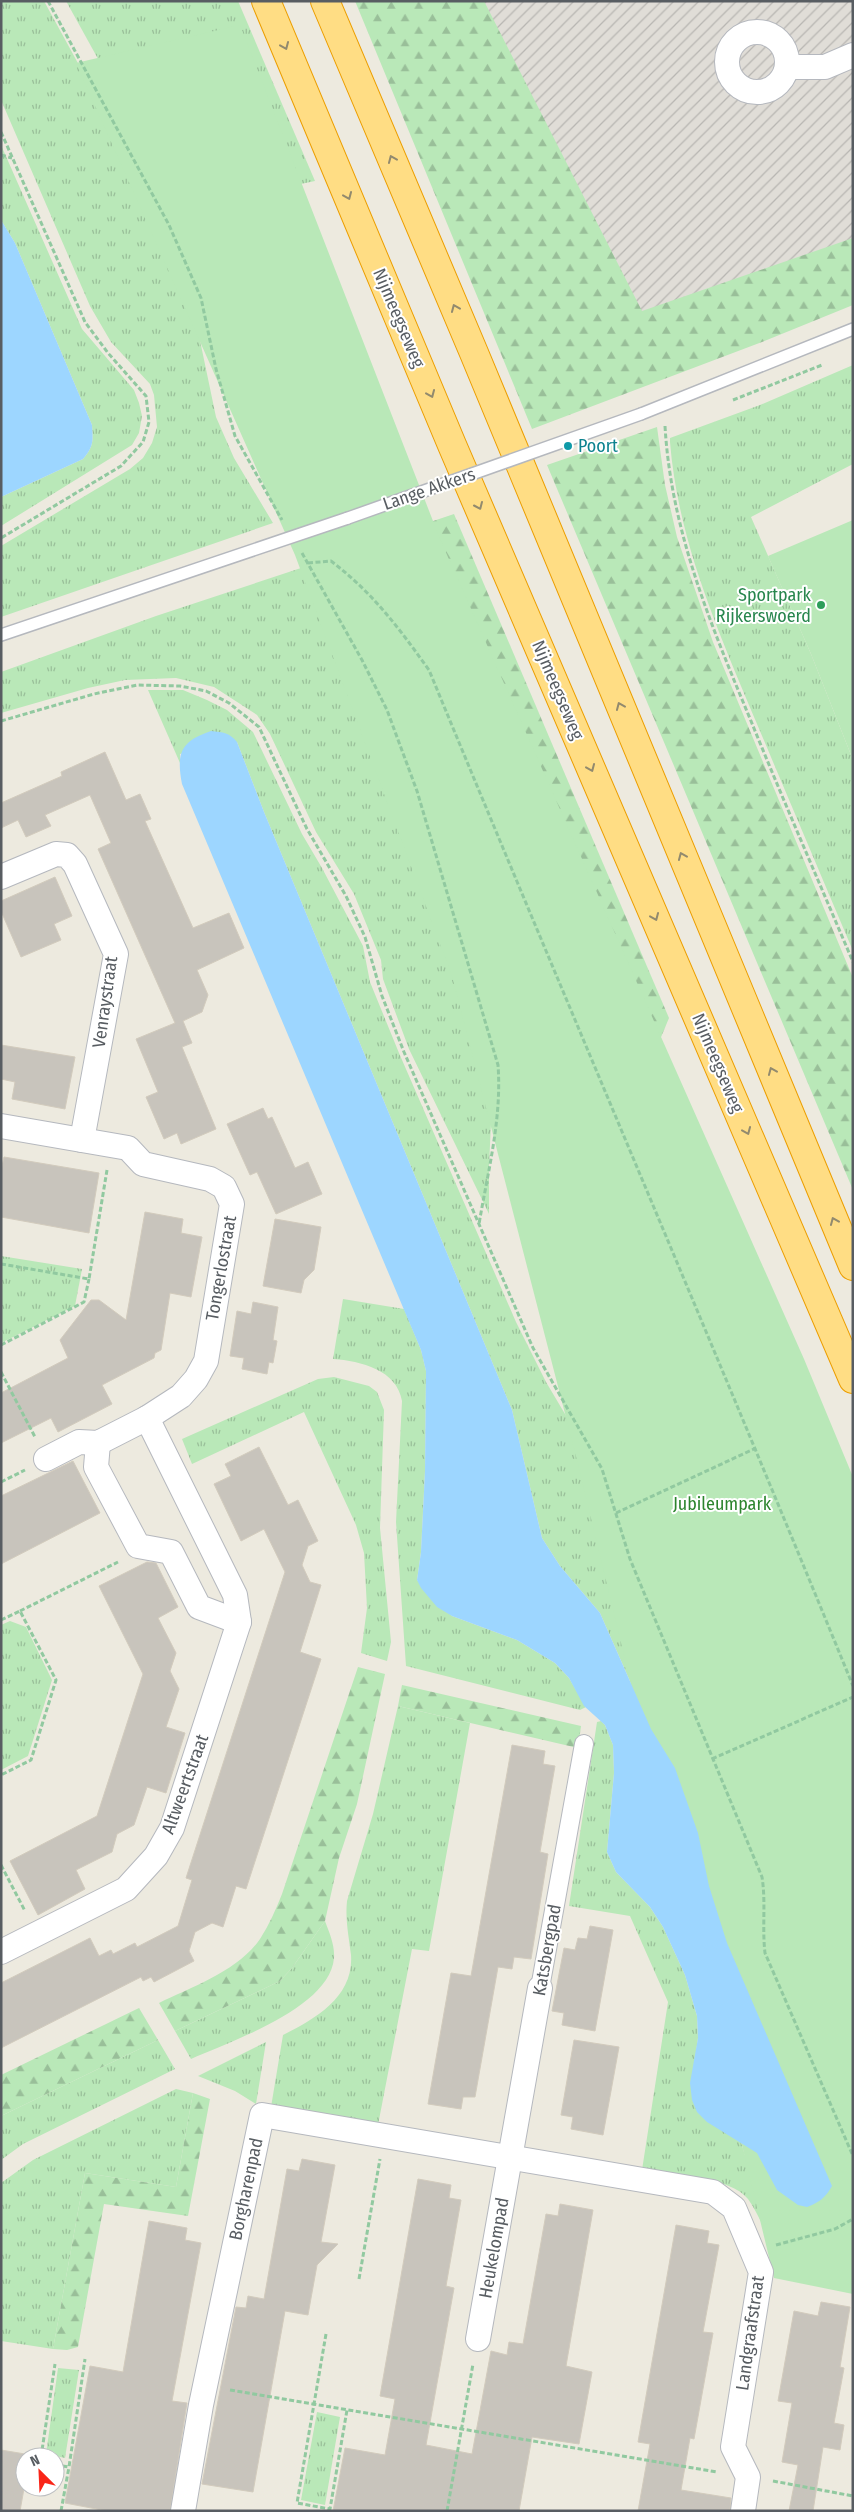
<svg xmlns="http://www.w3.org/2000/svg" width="854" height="2512" font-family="'Fira Sans Condensed',sans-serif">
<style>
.industrial{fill:url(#industrial-furrows)}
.grass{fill:url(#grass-tufts)}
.forest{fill:url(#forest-firs)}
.park{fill:#b9e8b8}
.water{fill:#9dd6ff}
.building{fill:#c8c4bc;stroke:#d2cbbd}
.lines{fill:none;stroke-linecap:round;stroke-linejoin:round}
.service-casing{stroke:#b5b8be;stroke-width:14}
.pedestrian-casing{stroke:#b5b8be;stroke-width:20}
.minor-casing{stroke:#b5b8be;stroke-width:26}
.motorway-casing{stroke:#ec9e00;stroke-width:30}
.path{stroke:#91c9a0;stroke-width:3;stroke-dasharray:5 2.5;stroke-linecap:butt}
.service{stroke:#fff;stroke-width:11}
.pedestrian{stroke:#fff;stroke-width:18}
.minor{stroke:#fff;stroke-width:24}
.motorway{stroke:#ffdd84;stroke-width:28}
.service-bridge-casing{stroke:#b5b8be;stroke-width:14;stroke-linecap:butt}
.service-bridge{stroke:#fff;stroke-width:11}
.oneway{stroke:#928a6e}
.culture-dot{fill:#0f9aa8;stroke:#fff;stroke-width:2}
.leisure-dot{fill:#2e9e5b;stroke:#fff;stroke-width:2}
.labels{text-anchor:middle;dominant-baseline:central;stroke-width:4;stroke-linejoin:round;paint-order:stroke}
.street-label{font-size:18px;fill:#585d62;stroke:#fff}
.culture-label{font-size:18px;fill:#0d838f;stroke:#fff;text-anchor:start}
.leisure-label{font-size:18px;fill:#27864d;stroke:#fff;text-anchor:end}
.park-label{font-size:18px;fill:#2d852e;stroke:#fff}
</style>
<defs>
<pattern id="industrial-furrows" width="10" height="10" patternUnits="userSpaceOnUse" patternTransform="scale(1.25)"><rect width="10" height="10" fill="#e0ddd7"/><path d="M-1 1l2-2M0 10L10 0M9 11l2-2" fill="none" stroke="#b8b6b2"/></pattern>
<pattern id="grass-tufts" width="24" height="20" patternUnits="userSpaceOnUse" patternTransform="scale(1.25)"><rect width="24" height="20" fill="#b9e8b8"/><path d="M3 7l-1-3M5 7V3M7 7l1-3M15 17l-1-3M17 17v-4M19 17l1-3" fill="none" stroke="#99bf99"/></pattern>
<pattern id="forest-firs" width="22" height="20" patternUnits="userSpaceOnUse" patternTransform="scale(1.25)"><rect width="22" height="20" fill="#b9e8b8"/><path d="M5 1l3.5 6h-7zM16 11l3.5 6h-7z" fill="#99bf99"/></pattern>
</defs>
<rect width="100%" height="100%" fill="#edeadf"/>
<!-- industrial -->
<path class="industrial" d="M450,1H853V273L614,358Z"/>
<!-- grass -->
<g class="grass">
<path d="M1,1H44L162,217L188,283L216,417L234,458L273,523L1,617V546L130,469L143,458L152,443L157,427L154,395L150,384L111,342L90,306L1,100Z"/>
<path d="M66,1H238L315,181L258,193L123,104Z"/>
<path d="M1,145L82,329L134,390L139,403L142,416L139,433L132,445L1,526V497L83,459C94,446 93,441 92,425L15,243L1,220Z"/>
<path d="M853,365V464L751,517L811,654L853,760V951C821,875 789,800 757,724C719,633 678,542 670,442V438L760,405Z"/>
<path d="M301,568L493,1081L489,1166V1214L409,1049L383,979L381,960L354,894L316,832L270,734L257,715L214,687L176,678L125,680L88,688L1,713V672L156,616Z"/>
<path d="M148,690H183L207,700L227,710L253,732L302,834L322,868L363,946L370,982L399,1053L516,1322L546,1382L584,1446L633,1688L600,1613L560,1566L542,1538L512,1410L264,812L237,742L180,754V763Z"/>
<path d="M1,1256L82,1269L75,1306L1,1343Z"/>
<path d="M343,1299L404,1309L421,1350L426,1371L425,1471L421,1552L417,1580L452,1616L517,1640L555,1663L569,1678L586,1707L580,1710L406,1666L396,1522L402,1401C397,1370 361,1361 333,1359Z"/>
<path d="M334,1377L369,1386L377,1392L384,1410L380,1528L391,1642L387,1661L361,1653L367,1608L364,1553L356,1525L304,1412L192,1464L182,1439L318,1379Z"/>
<path d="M10,1621L26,1627L52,1680L28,1756L1,1770V1625Z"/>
<path d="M398,1706L470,1723L429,1951L412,1949L378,2125L271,2107L283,2035C315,2019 354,1997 351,1955C349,1937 345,1920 347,1901L373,1814Z"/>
<path d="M601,1721L605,1725L613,1745L614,1773L607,1852L616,1872L650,1907L663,1927L685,1975L697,2016L698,2038L695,2059L741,2142L769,2237C762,2225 756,2210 748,2199C730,2176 669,2175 642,2170L668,2002L630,1916L569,1906L597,1722Z"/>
<path d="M325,1921C329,1932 335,1945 334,1958C330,2008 231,2041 191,2059L175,2031L280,1981L292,1968Z"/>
<path d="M158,2040L175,2069L23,2144L1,2160V2116Z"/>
<path d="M266,2042L256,2104L235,2091L198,2076Z"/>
<path d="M176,2089L193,2093L176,2187L85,2173L53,2349L1,2341V2183L33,2160Z"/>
<path d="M58,2368L79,2370L65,2458L46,2454Z"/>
<path d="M317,2412L340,2417L325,2505L301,2500Z"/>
</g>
<!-- forest -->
<g class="forest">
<path d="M355,1H484L642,311L853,238V305L762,342L532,429Z"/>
<path d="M657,427L665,485L677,537L713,642L853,978V1190L547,465Z"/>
<path d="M454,514L669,1018L659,1042L329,556Z"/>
<path d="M358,1667L385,1674L357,1804L339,1858L325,1921L292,1968L280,1981L175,2031L159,2003C192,1987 238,1971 260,1939C269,1925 276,1909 282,1894Z"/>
<path d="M402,1685L581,1726L578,1748L398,1706Z"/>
<path d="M139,2008L158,2040L1,2116V2075Z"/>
<path d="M193,2093L210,2099L188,2216L104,2204L78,2347L67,2350L53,2349L85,2173L176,2187Z"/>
</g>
<!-- park -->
<g class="park">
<path d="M240,25L440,539L804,1359L853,1477V2294L774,2278L577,1460L452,976L295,555L76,63Z"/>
<path d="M853,520V760L811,654L768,556Z"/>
</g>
<!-- water -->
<g class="water">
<path d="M1,220L15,243L92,425C93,441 94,446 83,459L1,497Z"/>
<path d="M211,731C223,732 230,733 237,742L264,812L512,1410L542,1538L560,1566L600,1613L651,1729L675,1768L698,1833L709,1886L727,1943L832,2186C825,2198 820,2202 807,2207L798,2205L777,2190L757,2153L707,2122L697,2112L692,2100L690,2083L698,2038L697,2016L685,1975L663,1927L650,1907L616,1872L607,1852L614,1773L613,1745L605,1725L584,1706L569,1678L555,1663L517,1640L452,1616L437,1607L421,1588L417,1580L421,1552L425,1471L426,1371L421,1350L182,784C176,753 181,741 211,731Z"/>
</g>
<!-- building -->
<g class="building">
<path d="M105,752L126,800L140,794L151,819L145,821L193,928L229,913L244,948L197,970L208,995L202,1012L183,1021L192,1043L182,1047L216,1129L181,1144L177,1133L164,1139L146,1097L158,1092L136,1039L175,1023L98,849L111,843L90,795L45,815L51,826L26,837L18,820L1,828V803L62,776L61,772Z"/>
<path d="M55,877L72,916L54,924L61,940L21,957L1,911V901Z"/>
<path d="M1,1045L75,1057L65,1109L12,1099L15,1082L1,1079Z"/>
<path d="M263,1108L268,1119L272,1117L295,1168L308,1162L322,1194L276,1214L257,1172L250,1175L227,1124Z"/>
<path d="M4,1157L99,1173L89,1233L1,1217V1171Z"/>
<path d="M145,1212L183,1219L181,1233L202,1237L191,1297L170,1293L161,1350L155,1353L154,1358L102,1385L112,1404L58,1432L51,1418L1,1443V1393L68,1358L60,1340L91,1300H99L126,1320Z"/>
<path d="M275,1219L321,1227L314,1270L304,1280L301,1293L263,1286Z"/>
<path d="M253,1302L278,1307L273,1340L277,1341L273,1363L269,1362L267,1374L242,1369L244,1358L230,1356L237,1311L251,1314Z"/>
<path d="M259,1447L288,1505L298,1500L318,1541L308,1546L302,1565L310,1582L321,1585L300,1652L321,1659L246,1889L236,1886L223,1927L212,1923L195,1932L189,1951L194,1961L154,1982L151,1977L143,1981L141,1977L1,2048V1983L90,1938L99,1956L111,1950L113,1954L135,1943L137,1947L178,1926L192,1880L186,1878L285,1572L264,1529L241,1541L214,1484L231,1476L225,1464Z"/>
<path d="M73,1461L100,1513L1,1564V1496Z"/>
<path d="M147,1562L156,1563L178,1607L158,1618L176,1653L170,1671L179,1689L166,1727L185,1733L166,1793L147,1787L134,1825L117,1834L112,1852L76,1870L85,1889L38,1915L10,1861L97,1816L143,1674L99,1586Z"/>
<path d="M512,1745L545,1751L543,1764L555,1766L540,1852L548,1854L531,1959L514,1957L512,1969L498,1967L475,2097H463L461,2109L428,2104L451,1973L471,1976Z"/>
<path d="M590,1926L613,1930L595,2031L562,2025L564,2013L552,2011L564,1948L575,1950L578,1938L587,1939Z"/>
<path d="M574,2040L619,2047L603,2135L571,2129L573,2117L561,2115Z"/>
<path d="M302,2159L335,2165L321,2242L338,2244L317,2265L308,2315L285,2311L253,2492L202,2484L236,2307L246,2308L248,2296L264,2299L287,2169L299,2171Z"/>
<path d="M418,2179L451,2185L449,2198L461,2200L446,2286L454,2288L426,2445L472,2454L491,2351L507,2355L509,2342L523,2344L546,2214L558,2216L560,2204L593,2210L566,2366L592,2372L579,2444L532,2437L519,2511H333L345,2448L385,2455L395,2399L380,2396Z"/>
<path d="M149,2221L187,2228L185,2240L201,2243L172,2401L187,2403L170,2511H107L65,2503L90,2366L123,2372Z"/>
<path d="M676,2225L709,2231L707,2243L719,2245L703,2332L713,2333L694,2439L690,2438L681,2490L731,2498L730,2511H638L650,2444L638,2442Z"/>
<path d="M821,2302L850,2307L840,2367L844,2368L834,2423L844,2425L840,2450L823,2447L813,2511H789L798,2465L782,2462L792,2403L778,2401L794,2311L818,2316Z"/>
<path d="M1,2450L25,2454V2483L20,2511H1Z"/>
</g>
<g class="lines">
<defs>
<g id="service">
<path d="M641,414L853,329"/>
<path d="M1,635L348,518"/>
</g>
<path id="pedestrian" d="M540,1988L584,1744"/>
<g id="minor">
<circle cx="757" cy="62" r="30"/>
<path d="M788,67H825L853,55"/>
<path d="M1,877L56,854L67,855L75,864L116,954L82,1140"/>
<path d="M1,1126L128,1148L143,1164L210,1179L224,1187L232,1204L206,1361L196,1379L181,1396L147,1418L98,1443L79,1442L46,1459"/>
<path d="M98,1443L96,1467L138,1546L171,1552L199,1607L239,1622"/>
<path d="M1,1952L126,1889L156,1856L172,1828L239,1622L235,1595L147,1418"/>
<path d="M478,2339L540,1988"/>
<path d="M183,2511L201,2405L262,2115L713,2192L734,2208L761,2272L733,2447L748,2477L743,2511"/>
</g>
<g id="motorway">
<path d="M266,1L452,445L853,1379"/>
<path d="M325,1L474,353L853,1266"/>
</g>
</defs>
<!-- service casing -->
<use href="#service" class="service-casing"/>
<!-- pedestrian casing -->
<use href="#pedestrian" class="pedestrian-casing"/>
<!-- minor casing -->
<use href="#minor" class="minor-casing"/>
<!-- motorway casing -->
<use href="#motorway" class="motorway-casing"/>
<!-- path -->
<g class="path">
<path d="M48,1L169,225L201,298L216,369L235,436L282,520"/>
<path d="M1,132L85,322L108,353L146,396L149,422L143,442L121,466L1,538"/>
<path d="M1,155L12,158"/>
<path d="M733,400L822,365"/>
<path d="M665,426C671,531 711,625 751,721C784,802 819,882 853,962"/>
<path d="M302,553L362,660L387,710L417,791L498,1065C502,1118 488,1171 479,1224"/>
<path d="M308,563L331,561C374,594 398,627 429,670C569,1009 714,1346 853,1686"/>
<path d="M1,721L94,694L137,685L180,686L206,691L229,703L259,727L307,829L346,896L365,937L382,996L404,1052L533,1348L602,1469L630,1559L762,1877C766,1902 762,1927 765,1953L853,2156"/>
<path d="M1,1264L89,1279L107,1170"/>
<path d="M1,1345L84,1302L89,1279"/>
<path d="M1,1372L35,1437"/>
<path d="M1,1482L25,1470"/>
<path d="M616,1513L756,1448"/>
<path d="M20,1611L118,1562"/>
<path d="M1,1620L20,1611L56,1680L31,1760L1,1775"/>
<path d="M712,1759L853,1697"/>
<path d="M1,1865L25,1911"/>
<path d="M776,2245L835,2229L853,2219"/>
<path d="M359,2279L380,2159"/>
<path d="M326,2334L297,2503L330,2509L347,2410"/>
<path d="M230,2390L717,2472"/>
<path d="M41,2457L55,2364"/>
<path d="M55,2465L69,2467L85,2359"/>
<path d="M773,2481L853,2496"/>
<path d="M61,2511L69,2467"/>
<path d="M447,2511L473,2364"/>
</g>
<!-- service -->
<use href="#service" class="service"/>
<!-- pedestrian -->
<use href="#pedestrian" class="pedestrian"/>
<!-- minor -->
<use href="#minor" class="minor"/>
<!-- motorway -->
<use href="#motorway" class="motorway"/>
<defs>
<path id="service-bridge" d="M348,518L641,414"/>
</defs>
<!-- service-bridge casing -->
<use href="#service-bridge" class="service-bridge-casing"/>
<!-- service-bridge -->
<use href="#service-bridge" class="service-bridge"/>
</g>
<!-- one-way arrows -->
<defs><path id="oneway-chevron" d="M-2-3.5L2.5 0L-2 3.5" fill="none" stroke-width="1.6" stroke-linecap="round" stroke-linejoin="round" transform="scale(1.25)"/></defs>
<g class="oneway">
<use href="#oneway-chevron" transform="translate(285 46) rotate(67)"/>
<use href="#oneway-chevron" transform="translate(392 159) rotate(-113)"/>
<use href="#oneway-chevron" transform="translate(348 196) rotate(67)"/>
<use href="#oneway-chevron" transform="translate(455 308) rotate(-113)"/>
<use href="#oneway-chevron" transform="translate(431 394) rotate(67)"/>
<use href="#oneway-chevron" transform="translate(479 506) rotate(66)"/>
<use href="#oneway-chevron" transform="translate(620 706) rotate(-113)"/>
<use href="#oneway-chevron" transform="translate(591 768) rotate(67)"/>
<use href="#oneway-chevron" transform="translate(682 856) rotate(-113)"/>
<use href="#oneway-chevron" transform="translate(655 917) rotate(67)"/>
<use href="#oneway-chevron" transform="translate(772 1071) rotate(-113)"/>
<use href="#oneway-chevron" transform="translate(747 1131) rotate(67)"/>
<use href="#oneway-chevron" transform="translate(834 1221) rotate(-113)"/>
</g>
<!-- markers -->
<circle class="culture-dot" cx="568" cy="446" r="5"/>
<circle class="leisure-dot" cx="821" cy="605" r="5"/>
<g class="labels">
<!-- street labels -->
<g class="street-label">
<text transform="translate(399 318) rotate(67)">Nijmeegseweg</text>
<text transform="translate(429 489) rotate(-19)">Lange Akkers</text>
<text transform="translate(558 690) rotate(67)">Nijmeegseweg</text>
<text transform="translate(105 1002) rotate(-82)">Venraystraat</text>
<text transform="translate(718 1063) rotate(67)">Nijmeegseweg</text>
<text transform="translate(221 1268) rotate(-80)">Tongerlostraat</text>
<text transform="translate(185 1784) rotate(-70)">Altweertstraat</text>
<text transform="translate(547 1950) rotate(-80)">Katsbergpad</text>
<text transform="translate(246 2189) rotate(-78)">Borgharenpad</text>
<text transform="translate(494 2248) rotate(-80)">Heukelompad</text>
<text transform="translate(750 2333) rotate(-82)">Landgraafstraat</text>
</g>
<!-- culture labels -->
<g class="culture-label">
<text x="578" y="446">Poort</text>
</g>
<!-- leisure labels -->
<g class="leisure-label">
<text x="811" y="595">Sportpark<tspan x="811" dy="21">Rijkerswoerd</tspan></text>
</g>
<!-- park labels -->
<g class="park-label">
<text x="722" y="1504">Jubileumpark</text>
</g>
</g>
<!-- border -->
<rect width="854" height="2512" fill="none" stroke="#585d62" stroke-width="5"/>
<!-- north arrow -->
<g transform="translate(40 2472) rotate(336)"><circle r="24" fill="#ffffff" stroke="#bcbec0"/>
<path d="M0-4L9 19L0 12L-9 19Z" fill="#f92619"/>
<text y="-8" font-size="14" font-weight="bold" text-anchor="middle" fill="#585d62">N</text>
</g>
</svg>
